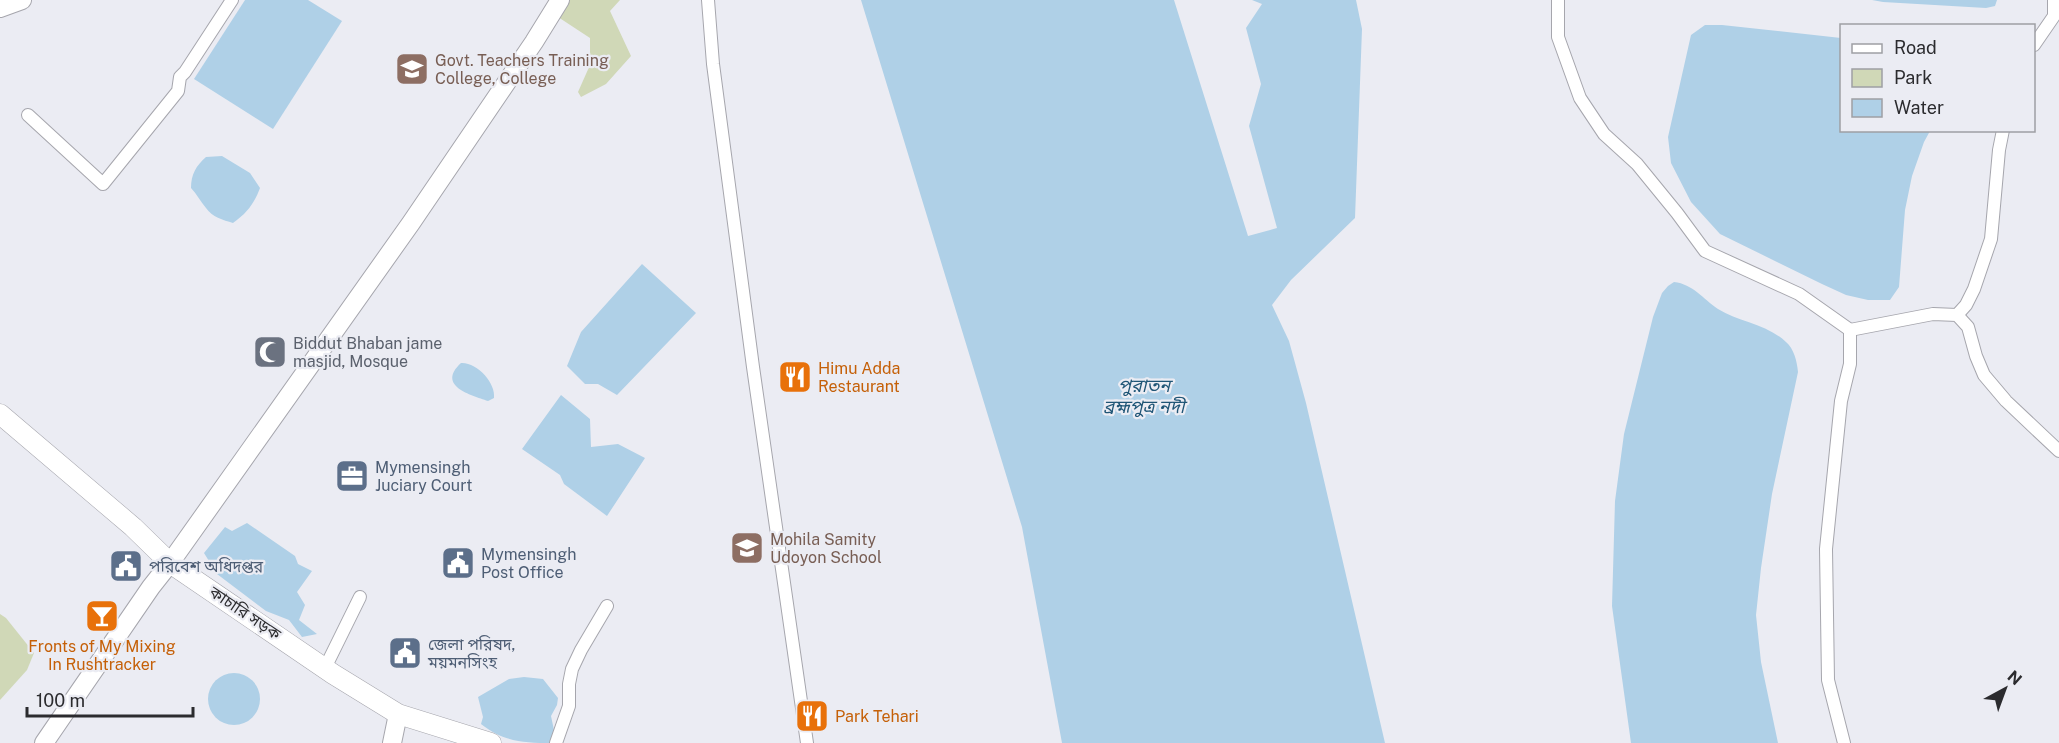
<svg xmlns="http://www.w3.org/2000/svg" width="2059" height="743" font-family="'Public Sans','Noto Sans Bengali',sans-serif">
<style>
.green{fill:#d0d8b7}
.water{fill:#afd0e7}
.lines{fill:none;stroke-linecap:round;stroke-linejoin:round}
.street-casing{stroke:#a6a6ad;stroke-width:14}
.secondary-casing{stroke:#a6a6ad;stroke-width:20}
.primary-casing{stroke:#a6a6ad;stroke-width:21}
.street{stroke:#fff;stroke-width:12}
.secondary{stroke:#fff;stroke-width:18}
.primary{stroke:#fff;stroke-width:20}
.labels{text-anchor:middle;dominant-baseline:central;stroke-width:4.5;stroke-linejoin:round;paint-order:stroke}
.education-label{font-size:16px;fill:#785e54;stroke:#ebecf3;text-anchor:start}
.worship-label{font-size:16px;fill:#5b616d;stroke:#ebecf3;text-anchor:start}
.food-label{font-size:16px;fill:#c56008;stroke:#ebecf3;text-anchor:start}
.service-label{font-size:16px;fill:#4e5e75;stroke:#ebecf3;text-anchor:start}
.street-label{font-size:16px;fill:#2b2b2e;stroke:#ebecf3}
.water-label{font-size:18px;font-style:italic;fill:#1f5576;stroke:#ebecf3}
</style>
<rect width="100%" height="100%" fill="#ebecf3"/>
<!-- green -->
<g class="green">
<path d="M569,0H620L610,11L631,56L606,84L581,97L578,92L590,65V38L558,17Z"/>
<path d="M0,614L6,618L34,653L27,670L0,700Z"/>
</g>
<!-- water -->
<g class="water">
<path d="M245,0H308L342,21L273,129L194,79Z"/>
<path d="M861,0H1174L1248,236L1277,228L1249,126L1261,84L1246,28L1262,4L1252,0H1356L1362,29L1355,218L1291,280L1272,305L1289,341L1306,403L1385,743H1062L1022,527Z"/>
<path d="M1872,0H1997L1995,6L1986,8L1883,2Z"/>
<path d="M1705,25H1722L1841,38L1842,130L1930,131L1924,142L1912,176L1905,210L1899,287L1890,300H1868L1846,295L1822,284L1720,234L1691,202L1671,163L1668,137L1691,35Z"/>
<path d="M222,156L250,173L260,188C254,204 247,213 233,223C223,220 212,217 206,208C200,201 197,194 191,188C191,174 196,166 206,157Z"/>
<path d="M642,264L696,313L617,395L598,384H585L567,366L581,332Z"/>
<path d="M1674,282C1693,284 1703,299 1718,309C1739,322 1767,324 1786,342C1794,349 1797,361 1798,372L1772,494L1761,568L1756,615L1761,662L1778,743H1631L1612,606L1615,501L1624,434L1653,317L1662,293L1668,286Z"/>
<path d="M461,363C477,362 496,383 494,398L488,401C471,395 436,386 461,363Z"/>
<path d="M561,395L590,419L591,447L618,444L645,458L607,516L564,484L560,475L522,449Z"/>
<path d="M247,523L295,556L298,564L312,571L297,592L305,605L299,620L317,634L302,637L289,620L266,611L217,574L204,553L225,527L232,531Z"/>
<circle cx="234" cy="699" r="26"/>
<path d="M524,677L543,679L558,698L557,705L551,716L555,735L552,743C524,743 504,742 481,724L483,717L478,697L509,679Z"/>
</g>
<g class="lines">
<defs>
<g id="street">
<path d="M708,0L713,64L753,367L807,743"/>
<path d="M1558,0V37L1580,98L1604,134L1637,164L1677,213L1705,251L1799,294L1850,330V364L1841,401L1826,549L1828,680L1844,743"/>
<path d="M2034,45L2054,16V0"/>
<path d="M28,115L103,184L178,91L180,77L185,72L232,0"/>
<path d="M1957,315L1966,305L1974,289L1991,239L1999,150L2003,130"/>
<path d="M1850,330L1933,314L1957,315L1968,327L1976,356L1984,375L2006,401L2059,451"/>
<path d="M325,668L360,597"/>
<path d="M556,743L569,706V684L572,669L581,650L607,606"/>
</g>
<g id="secondary">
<path d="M0,8L22,0"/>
<path d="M44,743L151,587L170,563L411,223L534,42L560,0"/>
<path d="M392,743L398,714"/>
</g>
<path id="primary" d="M0,414L133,527L170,563L333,674L398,714L491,743"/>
</defs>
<!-- street casing -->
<use href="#street" class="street-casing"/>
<!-- secondary casing -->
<use href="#secondary" class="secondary-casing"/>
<!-- primary casing -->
<use href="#primary" class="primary-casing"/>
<!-- street -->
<use href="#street" class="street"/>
<!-- secondary -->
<use href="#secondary" class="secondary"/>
<!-- primary -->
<use href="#primary" class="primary"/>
</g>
<!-- icons -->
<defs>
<symbol id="university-square" viewBox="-11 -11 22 22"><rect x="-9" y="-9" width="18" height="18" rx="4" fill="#8d6e63" stroke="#ebecf3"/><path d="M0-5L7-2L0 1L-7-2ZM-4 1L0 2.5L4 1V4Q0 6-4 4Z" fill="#fff"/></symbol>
<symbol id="mosque-square" viewBox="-11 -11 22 22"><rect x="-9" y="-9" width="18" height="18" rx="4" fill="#6b7280" stroke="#ebecf3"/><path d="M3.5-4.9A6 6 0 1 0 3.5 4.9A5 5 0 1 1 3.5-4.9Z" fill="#fff"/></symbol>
<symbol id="restaurant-square" viewBox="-11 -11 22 22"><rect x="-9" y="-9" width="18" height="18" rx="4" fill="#e8710a" stroke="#ebecf3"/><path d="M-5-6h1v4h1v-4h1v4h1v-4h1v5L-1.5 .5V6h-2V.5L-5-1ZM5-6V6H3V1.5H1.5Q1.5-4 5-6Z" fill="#fff"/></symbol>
<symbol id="office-square" viewBox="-11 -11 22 22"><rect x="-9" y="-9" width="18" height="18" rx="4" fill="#5c6f8a" stroke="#ebecf3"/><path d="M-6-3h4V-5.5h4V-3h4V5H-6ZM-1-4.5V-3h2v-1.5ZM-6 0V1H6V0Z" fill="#fff"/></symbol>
<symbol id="school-square" viewBox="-11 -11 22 22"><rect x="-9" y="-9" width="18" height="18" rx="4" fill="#8d6e63" stroke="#ebecf3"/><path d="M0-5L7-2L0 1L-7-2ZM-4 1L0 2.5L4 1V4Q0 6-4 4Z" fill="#fff"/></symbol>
<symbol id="civic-square" viewBox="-11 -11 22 22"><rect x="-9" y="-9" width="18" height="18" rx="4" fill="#5c6f8a" stroke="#ebecf3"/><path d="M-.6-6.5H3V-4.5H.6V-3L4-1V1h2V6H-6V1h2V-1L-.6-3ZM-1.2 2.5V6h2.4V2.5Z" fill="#fff"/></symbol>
<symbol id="bar-square" viewBox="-11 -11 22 22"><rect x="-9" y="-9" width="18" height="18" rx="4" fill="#e8710a" stroke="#ebecf3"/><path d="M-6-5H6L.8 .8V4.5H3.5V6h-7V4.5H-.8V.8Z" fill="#fff"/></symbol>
</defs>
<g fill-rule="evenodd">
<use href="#university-square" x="393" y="50" width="38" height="38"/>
<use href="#mosque-square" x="251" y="333" width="38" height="38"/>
<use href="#restaurant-square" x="776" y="358" width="38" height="38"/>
<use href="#office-square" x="333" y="457" width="38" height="38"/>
<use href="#school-square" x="728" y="529" width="38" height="38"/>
<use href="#civic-square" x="439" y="544" width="38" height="38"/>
<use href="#civic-square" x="107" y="547" width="38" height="38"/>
<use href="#bar-square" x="83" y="597" width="38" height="38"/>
<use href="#civic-square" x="386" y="634" width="38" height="38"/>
<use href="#restaurant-square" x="793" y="697" width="38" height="38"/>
</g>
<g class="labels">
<!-- education labels -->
<g class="education-label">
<text x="435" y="60">Govt. Teachers Training<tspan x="435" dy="18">College, College</tspan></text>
<text x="770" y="539">Mohila Samity<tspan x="770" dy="18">Udoyon School</tspan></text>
</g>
<!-- worship labels -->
<g class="worship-label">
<text x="293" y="343">Biddut Bhaban jame<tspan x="293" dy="18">masjid, Mosque</tspan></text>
</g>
<!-- food labels -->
<g class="food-label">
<text x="818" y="368">Himu Adda<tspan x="818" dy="18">Restaurant</tspan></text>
<text x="102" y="646" text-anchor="middle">Fronts of My Mixing<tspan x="102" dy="18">In Rushtracker</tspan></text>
<text x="835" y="716">Park Tehari</text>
</g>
<!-- service labels -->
<g class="service-label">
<text x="375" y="467">Mymensingh<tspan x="375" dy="18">Juciary Court</tspan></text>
<text x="481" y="554">Mymensingh<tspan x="481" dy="18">Post Office</tspan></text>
<text x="149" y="566">পরিবেশ অধিদপ্তর</text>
<text x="428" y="644">জেলা পরিষদ,<tspan x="428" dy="18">ময়মনসিংহ</tspan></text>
</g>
<!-- street labels -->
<g class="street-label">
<text transform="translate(245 613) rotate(34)">কাচারি সড়ক</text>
</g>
<!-- water labels -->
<g class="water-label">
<text x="1144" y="385">পুরাতন<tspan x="1144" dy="21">ব্রহ্মপুত্র নদী</tspan></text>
</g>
</g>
<!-- legend -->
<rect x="1840" y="24" width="195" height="108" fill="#ebecf3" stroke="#9e9fa4" stroke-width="1.5"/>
<rect x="1852" y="44" width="30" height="9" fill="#ffffff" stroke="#9e9fa4" stroke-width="1.5"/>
<text x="1894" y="54" font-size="18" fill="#2b2b2e">Road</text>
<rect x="1852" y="69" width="30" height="18" fill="#d0d8b7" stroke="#9e9fa4" stroke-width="1.5"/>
<text x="1894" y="84" font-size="18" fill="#2b2b2e">Park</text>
<rect x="1852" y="99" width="30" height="18" fill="#afd0e7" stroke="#9e9fa4" stroke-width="1.5"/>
<text x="1894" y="114" font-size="18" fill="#2b2b2e">Water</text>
<!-- north arrow -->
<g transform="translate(2005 689) rotate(41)" stroke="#ebecf3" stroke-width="4.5" paint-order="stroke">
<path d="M0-4.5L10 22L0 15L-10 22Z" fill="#2b2b2e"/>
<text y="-9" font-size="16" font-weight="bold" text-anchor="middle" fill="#2b2b2e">N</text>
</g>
<!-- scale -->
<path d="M27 707v9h166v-9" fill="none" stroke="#2b2b2e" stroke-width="3"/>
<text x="36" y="707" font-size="18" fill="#2b2b2e" stroke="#ebecf3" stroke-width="4.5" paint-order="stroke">100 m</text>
</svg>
